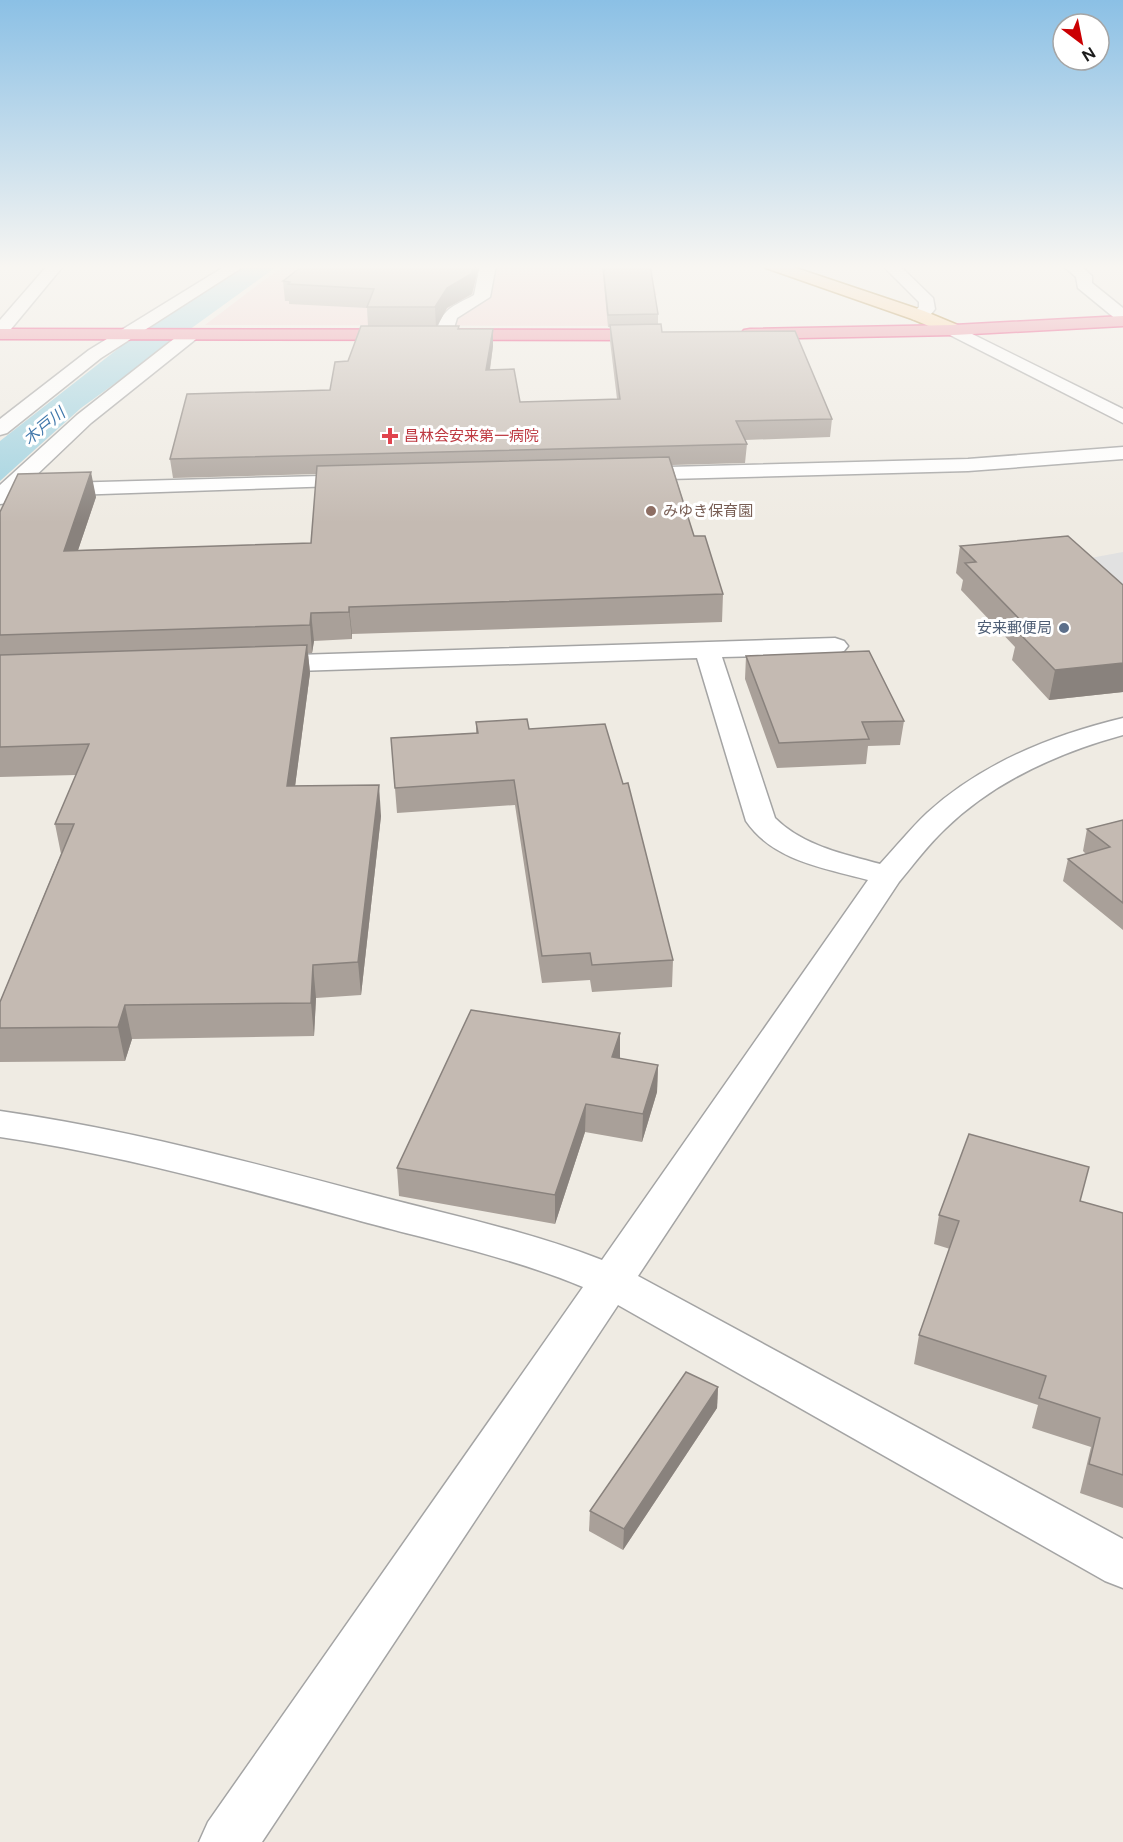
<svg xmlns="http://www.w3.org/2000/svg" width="1123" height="1842" font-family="Figtree,'Noto Sans JP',sans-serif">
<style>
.commercial{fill:#f1d1d0}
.parking{fill:#e1e1e1}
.water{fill:#a0d2e0}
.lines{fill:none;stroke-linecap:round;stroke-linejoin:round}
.minor-casing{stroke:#a4a4a4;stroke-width:3}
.major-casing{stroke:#976300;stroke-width:3}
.highway-casing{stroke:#e41961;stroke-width:3}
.minor{fill:#fff;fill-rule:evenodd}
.major{fill:#ffd198;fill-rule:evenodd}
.highway{fill:#ec859a;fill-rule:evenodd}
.wall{fill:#a9a099}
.shaded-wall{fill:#89827d}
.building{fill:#c4bab2;stroke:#89827d;stroke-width:1.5}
.health-dot{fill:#e0444e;stroke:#fff;stroke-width:2}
.education-dot{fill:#8d6e63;stroke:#fff;stroke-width:2}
.service-dot{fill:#5c6f8a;stroke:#fff;stroke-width:2}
.labels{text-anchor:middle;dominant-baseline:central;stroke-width:6;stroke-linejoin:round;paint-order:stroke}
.far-health-label{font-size:15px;fill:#be3a42;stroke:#fff;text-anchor:start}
.far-education-label{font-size:15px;fill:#785e54;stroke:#fff;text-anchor:start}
.far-service-label{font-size:15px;fill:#4e5e75;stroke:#fff;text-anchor:end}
.far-water-label{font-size:16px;font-style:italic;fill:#4178ab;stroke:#fff}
</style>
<rect width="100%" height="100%" fill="#efebe3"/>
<!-- commercial -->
<path class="commercial" d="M284,265H629L634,286H654L657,295H646L647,326L205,325Z"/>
<!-- parking -->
<path class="parking" d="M1123,552V608L1074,561Z"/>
<!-- water -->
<path class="water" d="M246,265H279L81,408L0,481V441L124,344Z"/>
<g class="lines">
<defs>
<g id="minor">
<path d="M48,265H64L6,335L0,336V320Z"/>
<path d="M227,265H246L101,358L7,433L0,435V419L89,350Z"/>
<path d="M480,265H496L490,297L457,318L451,338H439L436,334C442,308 452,307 474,295Z"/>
<path d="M882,265H899L933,298L935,309C930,317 921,321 912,319L910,315L919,307V302Z"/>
<path d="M1062,265H1080L1092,276V283L1123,308V321L1117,320L1078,288L1076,277Z"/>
<path d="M954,325L1123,409V423L948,334L945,330L948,326Z"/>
<path d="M190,330L196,331L199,335L196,339L91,423L27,484L360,475L367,477L371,481L367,485L13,497L8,503L0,504V485L77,415L184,331Z"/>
<path d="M1123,447V459L968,471L630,480L623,478L620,474L623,470L630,468L968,459Z"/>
<path d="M835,638L844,641L848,646L844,651L835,654L722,657L775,818C803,846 844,854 880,864C896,847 910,829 927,813C982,763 1052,735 1123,718V735C1058,753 994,781 945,829C928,845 914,864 899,882L638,1276L1123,1539V1588L1105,1581L618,1305L262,1842H199L208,1822L583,1287C513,1258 438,1242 364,1222C244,1189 123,1155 0,1137V1111C126,1129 250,1162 374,1195C450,1215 528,1231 602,1260L868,880C825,868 773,861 746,821L697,658L265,672L256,670L252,664L256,658L265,656Z"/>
</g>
<path id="major" d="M763,265H787L924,311L960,326L963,330L960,334H948L912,319L766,268Z"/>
<g id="highway">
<path d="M1123,316V326L954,335L750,339L744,338L741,334L744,330L750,329L954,325Z"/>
<path d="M0,329L653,330L659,331L662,335L659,339L653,340L0,339Z"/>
</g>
</defs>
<!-- minor casing -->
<use href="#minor" class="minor-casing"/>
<!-- major casing -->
<use href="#major" class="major-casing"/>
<!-- highway casing -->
<use href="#highway" class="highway-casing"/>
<!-- minor -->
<use href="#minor" class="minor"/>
<!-- major -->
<use href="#major" class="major"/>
<!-- highway -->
<use href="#highway" class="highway"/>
</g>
<!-- wall -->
<g class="wall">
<path d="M304,265H479L472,294L447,308L437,326H459V329H493V346L490,370L520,402L617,399L610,341V327H608L602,265H650L658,314V324L662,332L832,419L830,437L745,440L747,444L745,463L672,465L694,536L723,594L722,622L352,634V639L314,641L312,653H308L310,673L295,786L381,816L361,995L316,998L314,1036L132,1039L125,1061L0,1062V1002L61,854L55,824L76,775L0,777V512L96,497L78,550L311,543L317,474L173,478L170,459L330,390L348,361L368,326L367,308L289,304V301H285L283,281Z"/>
<path d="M960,546L1123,585V692L1049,700L1012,660L1015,647L961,590L963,580L956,573Z"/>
<path d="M746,656L904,721L900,745L868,746L866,764L777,768L745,679Z"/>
<path d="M476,722L529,729L673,960L672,987L592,992L590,980L542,983L515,805L397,813L391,738L476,733Z"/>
<path d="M1123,820V930L1063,881L1068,859L1086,854L1083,851L1087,829Z"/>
<path d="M620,1059L658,1065L657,1092L642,1142L585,1132L555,1224L399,1196L397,1168Z"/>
<path d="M1080,1201L1123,1213V1508L1080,1493L1091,1447L1032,1428L1038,1405L914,1364L919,1335L950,1249L934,1244L939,1215Z"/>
<path d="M718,1387L717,1408L623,1550L589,1531L590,1511Z"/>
</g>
<!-- shaded-wall -->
<g class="shaded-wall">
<path d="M474,265H479L472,294L447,308L436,328L435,307L447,288Z"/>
<path d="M493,329V346L487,388L486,370Z"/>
<path d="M91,472L96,497L69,577L64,551Z"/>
<path d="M349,607L352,634V639L349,612Z"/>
<path d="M311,613L314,641L312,653L310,625Z"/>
<path d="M307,645L310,673L291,817L287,786Z"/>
<path d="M1123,663V692L1049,700L1055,670Z"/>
<path d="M379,785L381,816L361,995L358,962Z"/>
<path d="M313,965L316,998L314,1036L311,1003Z"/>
<path d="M125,1005L132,1039L125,1061L118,1027Z"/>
<path d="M620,1033V1061L612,1057Z"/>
<path d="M658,1065L657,1092L642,1142L643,1114Z"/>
<path d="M586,1104L585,1132L555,1224V1195Z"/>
<path d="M718,1387L717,1408L623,1550L624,1529Z"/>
</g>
<!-- building -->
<g class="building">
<path d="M304,265H474L471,274L447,288L435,307H367L374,289L288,284L290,282L283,281Z"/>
<path d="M603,265H650L658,314L608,315Z"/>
<path d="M661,324L662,332L795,331L832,419L736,421L747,444L170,459L187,394L330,390L335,362L348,361L361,326H459L458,329H493L486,370L514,369L520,402L620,399L610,325Z"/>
<path d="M669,457L694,536H705L723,594L349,607V612L311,613L310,625L0,635V512L18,474L91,472L64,551L311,543L317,466Z"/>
<path d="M1068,536L1123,585V663L1055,670L1017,631L1030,630L965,563L976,562L960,546Z"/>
<path d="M307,645L287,786L379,785L358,962L313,965L311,1003L125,1005L118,1027L0,1028V1002L74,824H55L89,744L0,747V655Z"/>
<path d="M869,651L904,721L862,722L869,739L779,743L746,656Z"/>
<path d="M527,719L529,729L605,724L623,784L628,783L673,960L592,965L590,953L542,956L514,780L395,788L391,738L478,733L476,722Z"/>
<path d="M1123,820V903L1068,859L1110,847L1087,829Z"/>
<path d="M471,1010L620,1033L612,1057L658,1065L643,1114L586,1104L555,1195L397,1168Z"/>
<path d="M969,1134L1089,1167L1080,1201L1123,1213V1475L1089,1464L1100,1418L1039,1398L1046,1376L919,1335L959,1221L939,1215Z"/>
<path d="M686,1372L718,1387L624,1529L590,1511Z"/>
</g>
<!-- sky -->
<linearGradient id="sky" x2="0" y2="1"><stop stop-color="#8bc0e5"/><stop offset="0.51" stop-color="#f8f6f2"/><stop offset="1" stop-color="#f8f6f2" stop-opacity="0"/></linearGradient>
<rect width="1123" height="523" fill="url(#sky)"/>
<!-- markers -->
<path class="health-dot" d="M387 427h6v6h6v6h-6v6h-6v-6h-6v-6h6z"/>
<circle class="education-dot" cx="651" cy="511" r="6"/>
<circle class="service-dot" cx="1064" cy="628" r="6"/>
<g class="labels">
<!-- far-health labels -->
<g class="far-health-label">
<text x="404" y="436">昌林会安来第一病院</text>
</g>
<!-- far-education labels -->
<g class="far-education-label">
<text x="663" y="511">みゆき保育園</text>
</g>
<!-- far-service labels -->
<g class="far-service-label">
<text x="1052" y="628">安来郵便局</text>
</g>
<!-- far-water labels -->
<g class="far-water-label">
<text transform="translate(44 426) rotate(-39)">木戸川</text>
</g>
</g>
<!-- north arrow -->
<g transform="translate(1081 42) rotate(148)"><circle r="28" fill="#ffffff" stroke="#a5a5a5" stroke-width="1.5"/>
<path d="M0-4.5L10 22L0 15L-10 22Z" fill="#cb0003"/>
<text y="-9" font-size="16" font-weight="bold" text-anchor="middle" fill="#1d1d1d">N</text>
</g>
</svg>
